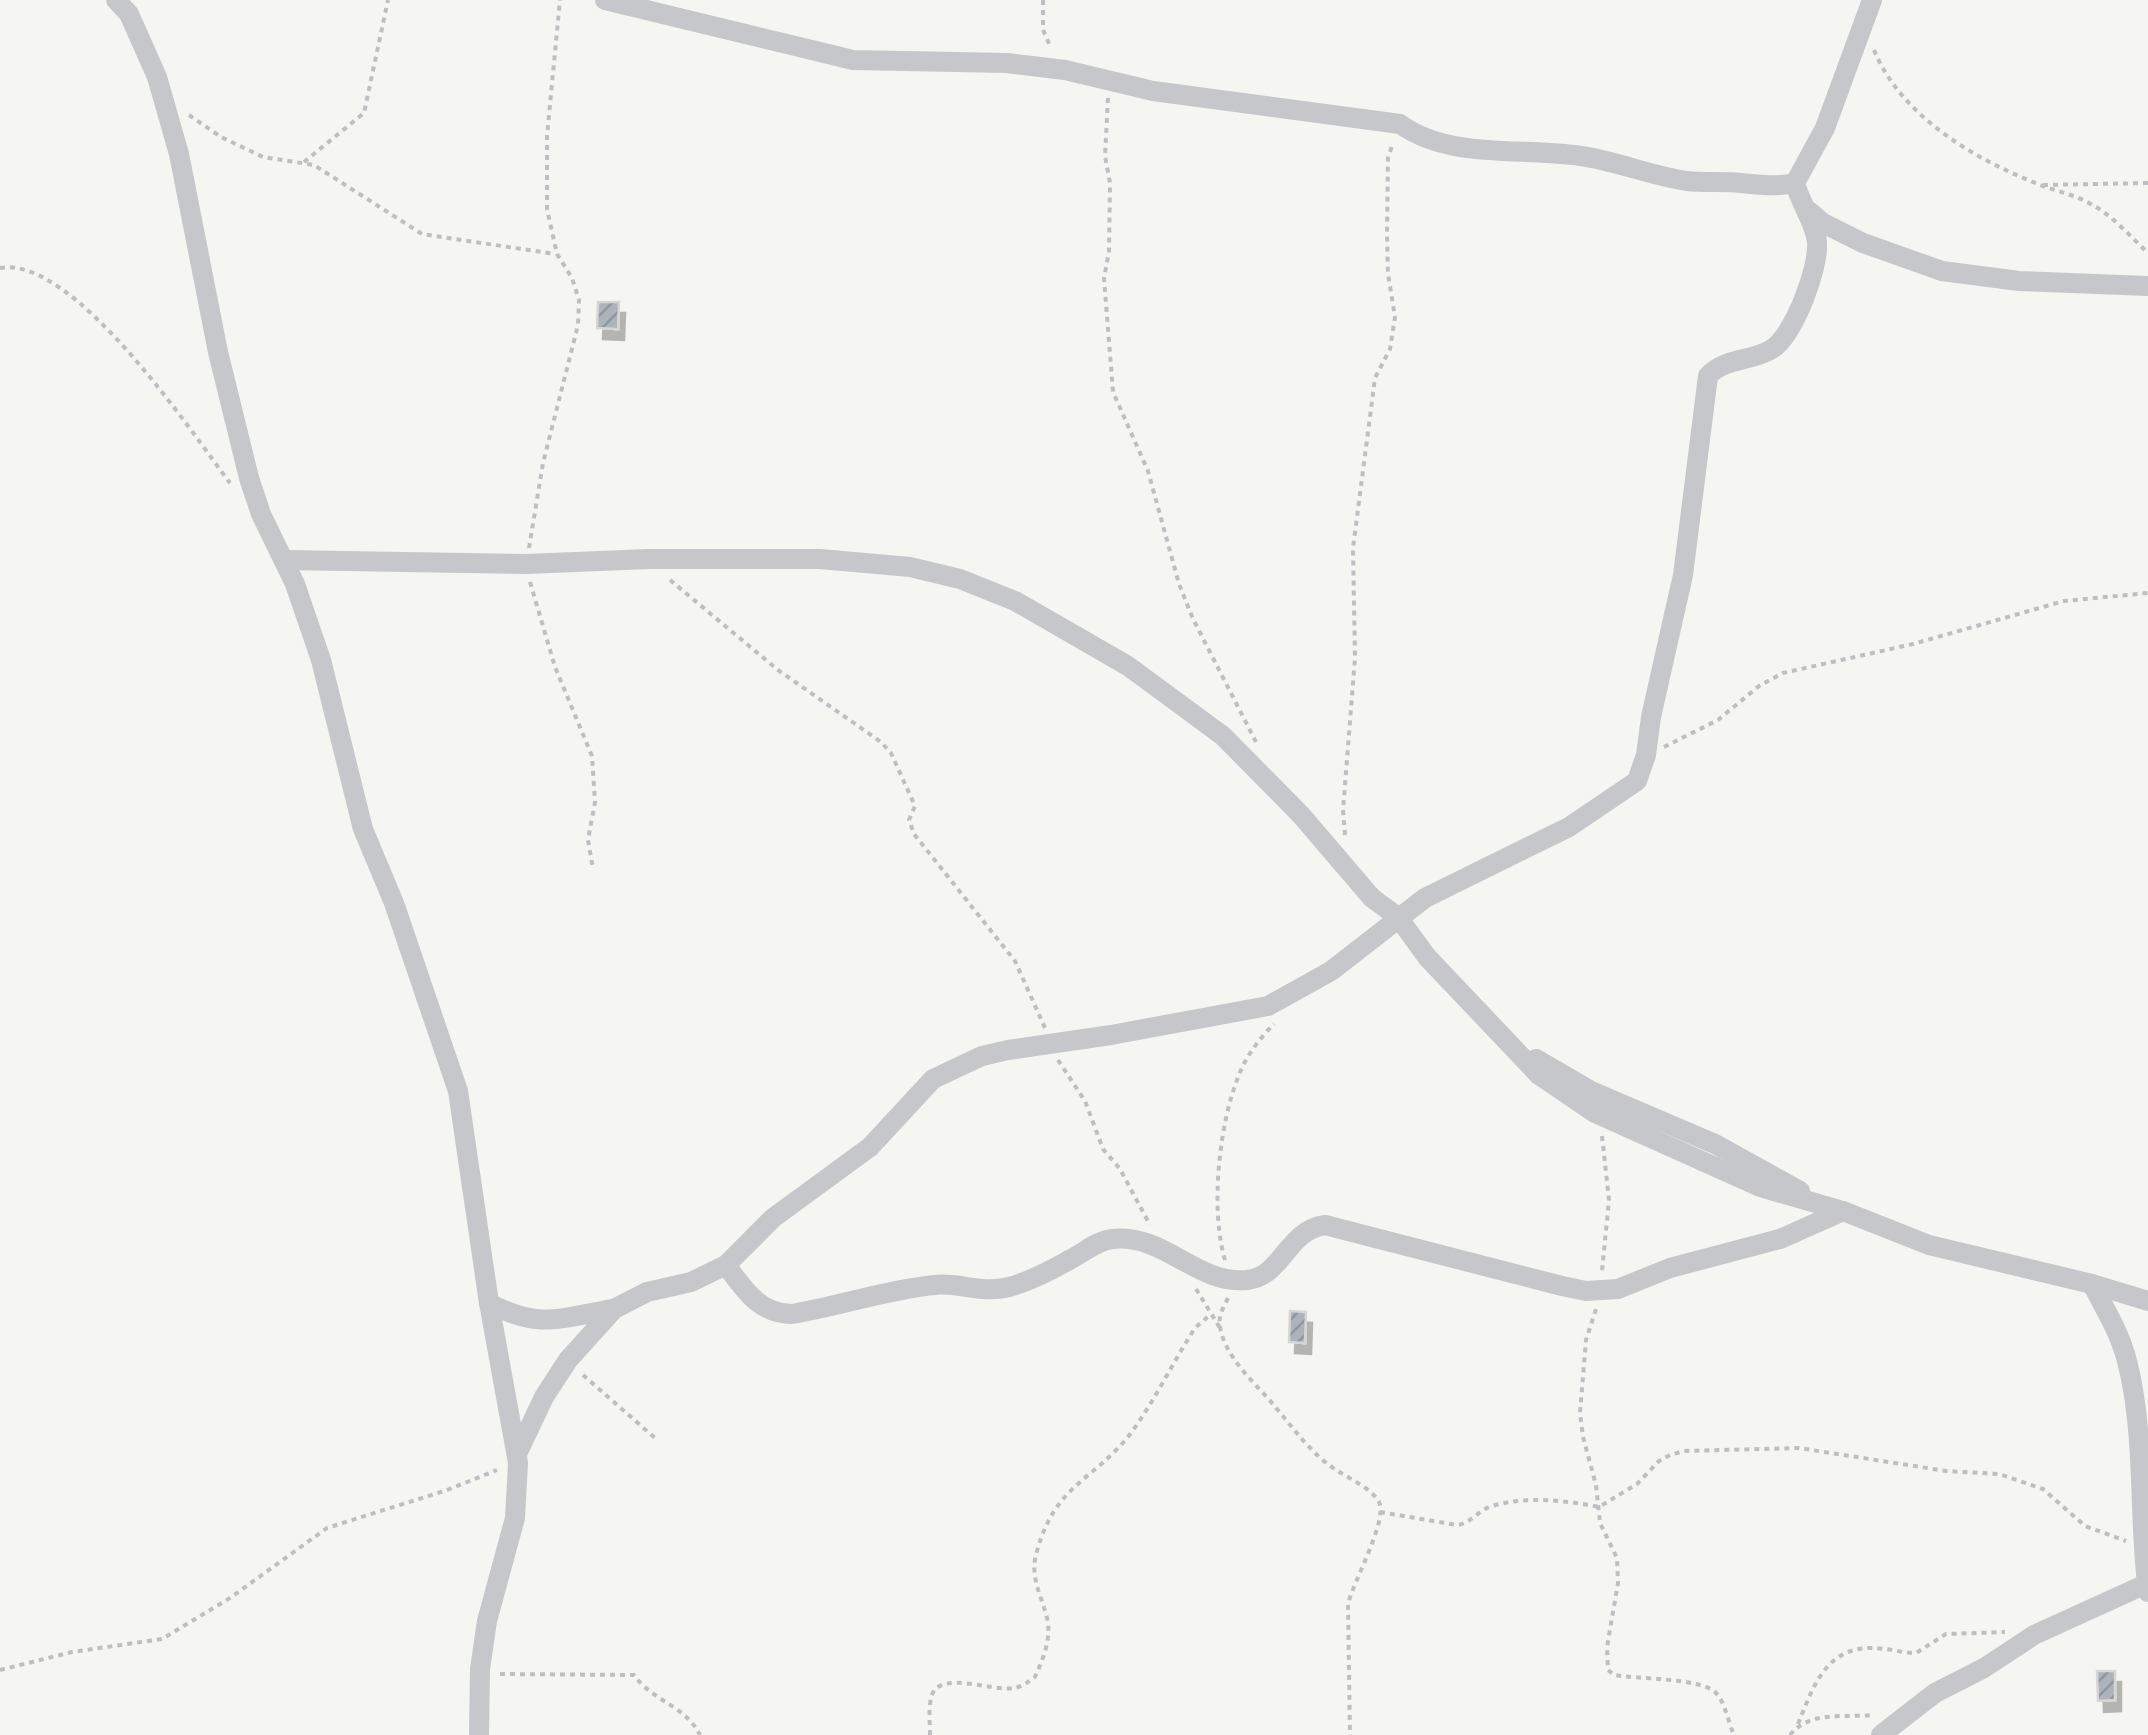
<svg xmlns="http://www.w3.org/2000/svg" width="2148" height="1735" font-family="'Varela Round',sans-serif">
<style>
.building{fill:url(#building-hatch);stroke:#d6d7d4;stroke-width:2.5;filter:url(#shadow)}
.lines{fill:none;stroke-linecap:round;stroke-linejoin:round}
.path{stroke:#bebfc2;stroke-width:4;stroke-dasharray:5 5;stroke-linecap:butt}
.minor{stroke:#c5c7cb;stroke-width:20}
</style>
<defs>
<pattern id="building-hatch" width="6" height="6" patternUnits="userSpaceOnUse" patternTransform="scale(2.5)"><rect width="6" height="6" fill="#adb3ba"/><path d="M-1 1l2-2M0 6l6-6M5 7l2-2" fill="none" stroke="#90969d"/></pattern>
<filter id="shadow"><feDropShadow dx="6" dy="11" stdDeviation="0" flood-color="#0004"/></filter>
</defs>
<rect width="100%" height="100%" fill="#f5f5f1"/>
<!-- building -->
<g class="building">
<path d="M598,302H619L618,329L597,328Z"/>
<path d="M1290,1311L1306,1312L1305,1343L1289,1342Z"/>
<path d="M2097,1671H2115V1700L2098,1701Z"/>
</g>
<g class="lines">
<!-- path -->
<g class="path">
<path d="M1043,0V30L1051,48"/>
<path d="M1874,50C1901,116 1974,159 2038,184C2054,191 2073,194 2089,203C2111,214 2130,236 2148,253"/>
<path d="M1108,98L1105,156L1110,183L1109,251L1104,278L1113,392L1148,471L1179,584L1193,619L1256,742"/>
<path d="M189,115L221,137L263,157L314,165L422,234L555,254"/>
<path d="M304,162L364,113L388,0"/>
<path d="M2043,185L2148,183"/>
<path d="M0,268C73,255 190,430 230,483"/>
<path d="M529,548L543,463L578,325L579,300L572,278L557,254L547,209V136L560,0"/>
<path d="M670,580L778,670L881,742L891,753L915,806L909,820L914,834L1015,961L1045,1028"/>
<path d="M530,582L555,667L592,756L595,802L588,840L593,869"/>
<path d="M1664,747L1718,720L1759,686L1783,673L1913,644L2064,601L2148,593"/>
<path d="M1345,835L1343,810L1355,658L1353,548L1375,378L1390,349L1395,317L1388,274L1387,234L1388,158L1393,143"/>
<path d="M1058,1060L1085,1101L1103,1149L1120,1169L1150,1225"/>
<path d="M1602,1136L1609,1200L1602,1271"/>
<path d="M1225,1260C1210,1210 1219,1123 1239,1075C1246,1056 1260,1038 1274,1024"/>
<path d="M1196,1289L1220,1328"/>
<path d="M1228,1298C1223,1308 1218,1316 1220,1327C1226,1360 1257,1384 1277,1409C1294,1429 1308,1449 1329,1465C1343,1476 1371,1487 1379,1502C1388,1521 1353,1582 1348,1604L1350,1735"/>
<path d="M1596,1309L1586,1340L1580,1413L1583,1437L1596,1485L1600,1523L1617,1558L1618,1583L1607,1647L1608,1670L1614,1675C1637,1679 1700,1678 1715,1692C1725,1701 1728,1722 1734,1735"/>
<path d="M583,1375L655,1438"/>
<path d="M1380,1512L1457,1525C1472,1523 1478,1510 1492,1506C1527,1496 1564,1500 1599,1507L1637,1484L1659,1461L1670,1455L1684,1451L1799,1448L1946,1471L1999,1474L2043,1489L2085,1526L2126,1541"/>
<path d="M0,1670L72,1652L162,1639L230,1598L327,1528L447,1490L497,1470"/>
<path d="M500,1674L634,1675C652,1701 685,1705 700,1735"/>
<path d="M1798,1724C1815,1682 1828,1641 1885,1649C1895,1650 1905,1653 1916,1653L1946,1634L2005,1632"/>
<path d="M930,1735C930,1723 928,1707 932,1695C940,1670 994,1692 1014,1688C1022,1687 1028,1682 1035,1677C1043,1659 1052,1638 1047,1618C1041,1594 1029,1576 1037,1551C1056,1483 1094,1481 1131,1433C1155,1400 1173,1362 1195,1328L1211,1314"/>
<path d="M1790,1735C1810,1710 1845,1718 1874,1715"/>
</g>
<!-- minor -->
<g class="minor">
<path d="M116,0L129,14L157,77L179,154L218,352L249,478L261,514L295,584L321,660L363,829L394,903L458,1091L489,1303L518,1463L515,1518L487,1621L480,1669L479,1735"/>
<path d="M605,0L853,60L1007,63L1065,70L1153,91L1400,124C1450,160 1522,147 1581,156C1617,161 1651,176 1687,181C1705,183 1723,181 1741,183C1761,185 1775,187 1795,183L1825,128L1872,0"/>
<path d="M1809,211L1823,223L1863,243L1942,271L2019,281L2148,286"/>
<path d="M284,560L526,564L649,559H820L910,567L960,579L1015,601L1128,666L1223,736L1301,815L1372,898L1398,917L1427,957L1539,1075L1595,1113L1760,1187L1843,1211L1929,1245L2092,1284L2148,1301"/>
<path d="M1536,1059L1591,1091L1715,1144L1800,1191"/>
<path d="M726,1265C744,1289 759,1314 792,1314C839,1306 886,1290 934,1285C959,1282 981,1294 1009,1287C1031,1281 1052,1270 1071,1259C1085,1252 1096,1241 1112,1239C1164,1233 1197,1285 1247,1280C1282,1277 1287,1230 1325,1225L1562,1286L1586,1291L1618,1289L1670,1268L1780,1239L1843,1211"/>
<path d="M2092,1284C2105,1309 2120,1333 2127,1361C2146,1435 2138,1516 2148,1592"/>
<path d="M489,1303C539,1330 561,1318 612,1309"/>
<path d="M517,1454L544,1397L568,1360L614,1309L647,1292L691,1282L726,1265L773,1218L870,1147L933,1079L982,1056L1008,1050L1111,1035L1268,1006L1331,971L1425,898L1569,827L1637,781L1646,755L1651,717L1683,575L1708,376C1726,357 1751,362 1772,349C1794,335 1819,268 1817,242C1815,222 1800,203 1795,183"/>
<path d="M1881,1735L1935,1693L1984,1668L2034,1635L2148,1583"/>
</g>
</g>
</svg>
